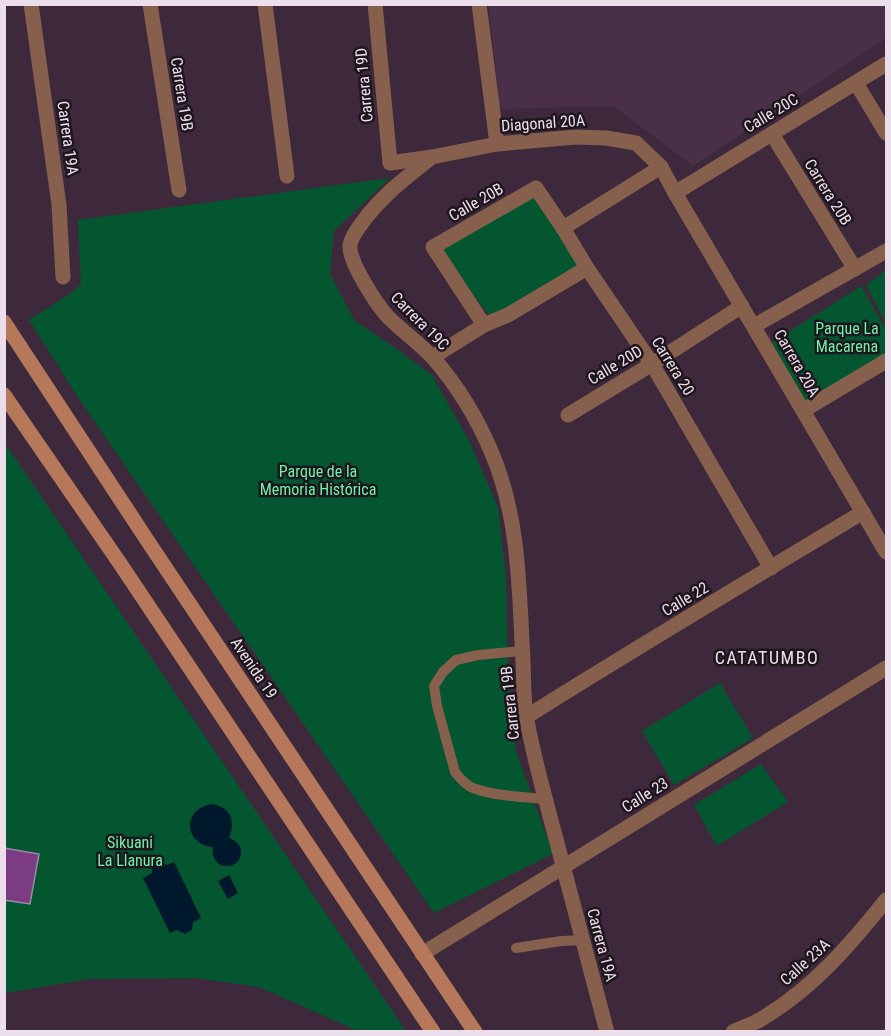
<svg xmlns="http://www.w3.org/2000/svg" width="891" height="1036" font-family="'Roboto Condensed',sans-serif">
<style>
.built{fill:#492f47}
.green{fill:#045630}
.water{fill:#00182b}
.building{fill:#7b3c83;stroke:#9e89a0;stroke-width:1.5}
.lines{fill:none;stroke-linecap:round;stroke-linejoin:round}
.service{stroke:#865f4d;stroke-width:10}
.minor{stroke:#865f4d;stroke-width:15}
.tertiary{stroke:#865f4d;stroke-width:15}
.secondary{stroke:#b5785a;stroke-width:15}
.labels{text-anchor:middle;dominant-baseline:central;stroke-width:5;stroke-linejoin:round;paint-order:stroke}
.street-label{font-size:16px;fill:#ecdfeb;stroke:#1e151d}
.park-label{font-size:16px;fill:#6ff3a7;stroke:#1e151d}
.neighbourhood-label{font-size:18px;letter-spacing:1.5px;fill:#ecdfeb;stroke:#1e151d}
</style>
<rect width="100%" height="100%" fill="#3d293b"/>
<!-- built -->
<path class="built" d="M489,5H885V39L693,166L613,106L500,109Z"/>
<!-- green -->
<g class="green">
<path d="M390,178L334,231L330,274L355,321L391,345L432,375L468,439L498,507L506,577L508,670L516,751L553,854L434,913L77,396L29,320L68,295L81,284L78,220Z"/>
<path d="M534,193L581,269L490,317L438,246Z"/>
<path d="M886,270V324L866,285Z"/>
<path d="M861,286L886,330V356L804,406L768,345Z"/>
<path d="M4,442L406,1031H358L259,987L195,978L89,979L5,993Z"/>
<path d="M720,683L753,738L674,785L642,731Z"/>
<path d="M761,764L788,802L717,846L694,805Z"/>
</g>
<!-- water -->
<g class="water">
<path d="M213,804C231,808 236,821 229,838C235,840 241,844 241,852C241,872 209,871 213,847C183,845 182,807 213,804Z"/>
<path d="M174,862L201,918L193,922L192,930L185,934L177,930L170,933L143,878L152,873V867L160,863L167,865Z"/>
<path d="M229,875L238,893L228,899L218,881Z"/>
</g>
<!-- building -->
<path class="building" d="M4,848L39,854L30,904L4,900Z"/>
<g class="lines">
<!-- service -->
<g class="service">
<path d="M522,651L478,655L456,660L443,672L434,686L437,706L455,772C460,778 465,785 473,788C495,796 522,797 546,799"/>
<path d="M516,948L561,941L583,940"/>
</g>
<!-- minor -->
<g class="minor">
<path d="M31,4L59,205L63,277"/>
<path d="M150,4L179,190"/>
<path d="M265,4L287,176"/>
<path d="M375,4L390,163L432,157L497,144L576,137L606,138L636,143L661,167L675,193L886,552"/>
<path d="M479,4L497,144"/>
<path d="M856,83L886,133"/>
<path d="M772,134L855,269"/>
<path d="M432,157C407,177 381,196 362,223C357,230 351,237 350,245C348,261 377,305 388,317C403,332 421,344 435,360C458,387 477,418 491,451C520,518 519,590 523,661C524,681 523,701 527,720C533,755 543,789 552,824C570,893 588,962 607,1032"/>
<path d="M675,193L886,64"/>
<path d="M563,228L661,167"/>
<path d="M484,325L433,247L536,188L563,228L587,268L652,364L771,568"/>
<path d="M754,326L886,251"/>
<path d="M433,357L484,325L508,315L587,268"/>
<path d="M804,410L886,361"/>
<path d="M568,415L652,364L742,306"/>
<path d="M526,717C637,647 750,580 863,512"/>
</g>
<!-- tertiary -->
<g class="tertiary">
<path d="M422,954L886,668"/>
<path d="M733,1032C743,1027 754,1024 763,1018C813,988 850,945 886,900"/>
</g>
<!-- secondary -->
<g class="secondary">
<path d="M4,322L145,537L475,1032"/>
<path d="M4,395L119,562L433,1032"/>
</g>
</g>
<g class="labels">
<!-- street labels -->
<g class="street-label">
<text transform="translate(364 85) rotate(-95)">Carrera 19D</text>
<text transform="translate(182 94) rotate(81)">Carrera 19B</text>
<text transform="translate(771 113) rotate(-31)">Calle 20C</text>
<text transform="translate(543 123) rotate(-4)">Diagonal 20A</text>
<text transform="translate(68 138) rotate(82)">Carrera 19A</text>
<text transform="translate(828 192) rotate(58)">Carrera 20B</text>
<text transform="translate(476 202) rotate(-30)">Calle 20B</text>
<text transform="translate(420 321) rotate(45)">Carrera 19C</text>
<text transform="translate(797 363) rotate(60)">Carrera 20A</text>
<text transform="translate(615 365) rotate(-31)">Calle 20D</text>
<text transform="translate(673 366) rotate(58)">Carrera 20</text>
<text transform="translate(685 599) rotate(-31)">Calle 22</text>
<text transform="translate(254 668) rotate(56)">Avenida 19</text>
<text transform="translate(510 703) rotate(-96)">Carrera 19B</text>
<text transform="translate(645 795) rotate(-32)">Calle 23</text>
<text transform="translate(602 945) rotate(75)">Carrera 19A</text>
<text transform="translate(805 962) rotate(-42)">Calle 23A</text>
</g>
<!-- park labels -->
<g class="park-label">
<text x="847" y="328">Parque La<tspan x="847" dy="18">Macarena</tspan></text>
<text x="318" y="471">Parque de la<tspan x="318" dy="18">Memoria Histórica</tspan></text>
<text x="130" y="842">Sikuani<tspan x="130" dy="18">La Llanura</tspan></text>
</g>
<!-- neighbourhood labels -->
<g class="neighbourhood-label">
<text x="767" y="657">CATATUMBO</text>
</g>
</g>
<!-- border -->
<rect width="891" height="1036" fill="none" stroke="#ecdfeb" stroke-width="12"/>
</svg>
